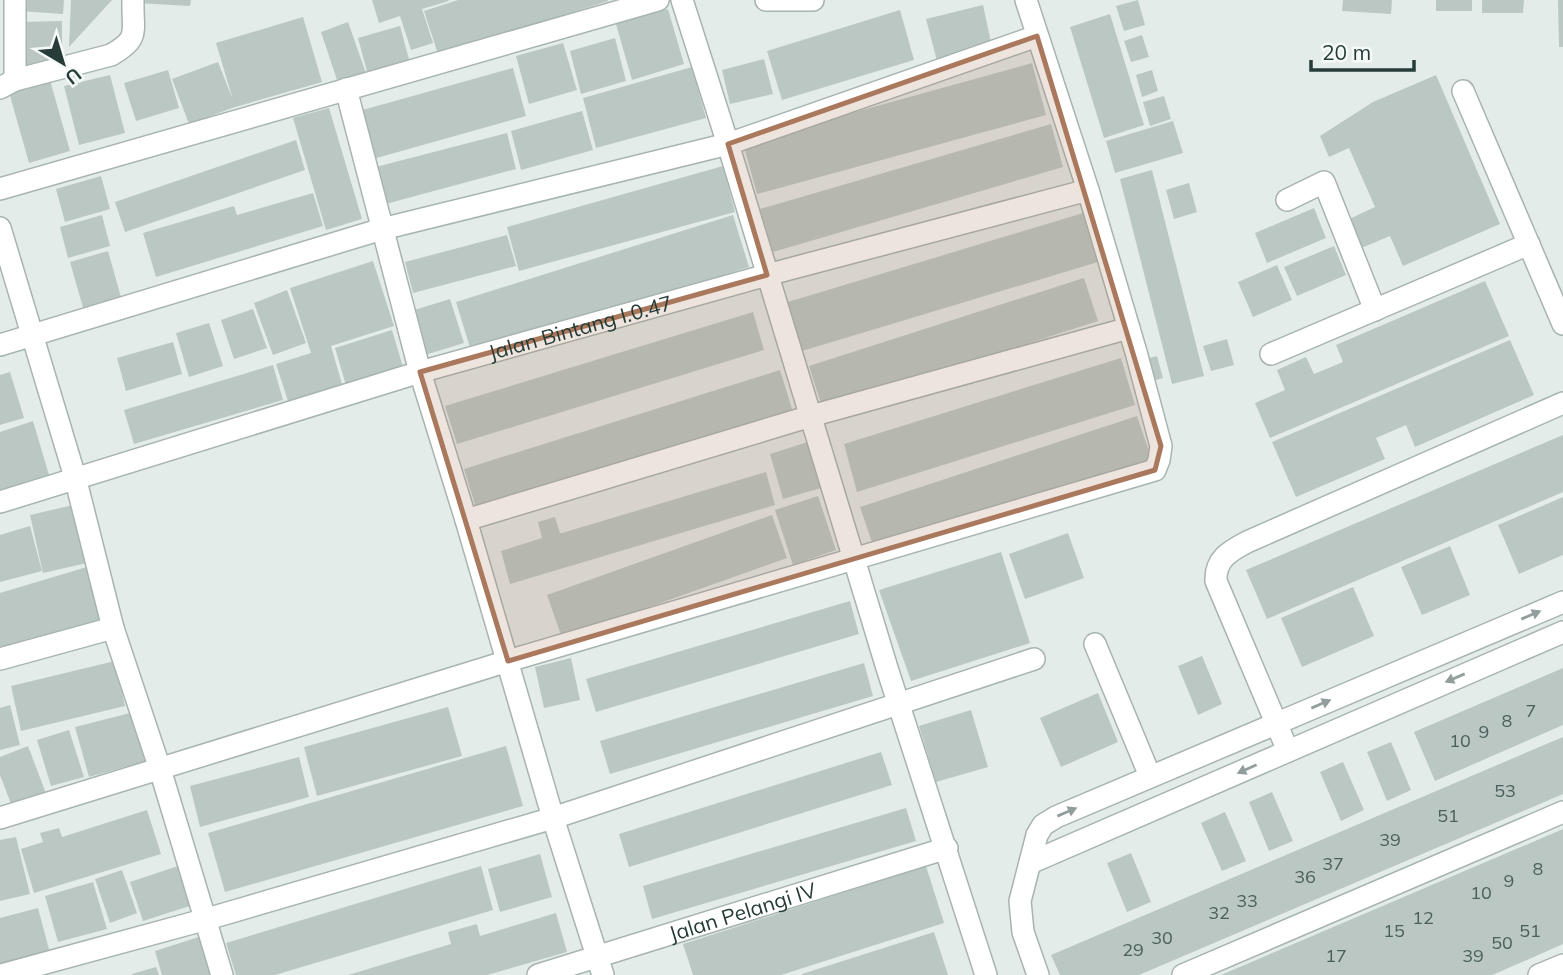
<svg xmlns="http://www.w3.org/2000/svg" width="1563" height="975" font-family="Mulish,sans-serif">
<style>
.building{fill:#bac7c3}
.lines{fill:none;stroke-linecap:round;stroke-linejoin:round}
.minor-casing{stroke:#a7b4b0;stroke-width:24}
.minor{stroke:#fff;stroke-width:21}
.oneway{fill:#929e9c}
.marked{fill:#aa785c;fill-opacity:0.2;stroke:#aa785c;stroke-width:5;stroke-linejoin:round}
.labels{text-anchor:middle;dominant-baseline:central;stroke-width:5;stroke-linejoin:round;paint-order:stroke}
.number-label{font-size:18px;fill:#4b5f5b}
.street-label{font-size:21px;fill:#263c38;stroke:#f5f9f7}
</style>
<rect width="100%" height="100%" fill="#e4ece9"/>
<!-- building -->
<g class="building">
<path d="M20,0H64L63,14L19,11Z"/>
<path d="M71,0H112L69,47Z"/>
<path d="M136,0H191L190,6L136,3Z"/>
<path d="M372,0H448L449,1L422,9L433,43L411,50L400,16L379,23Z"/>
<path d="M458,0H608V1L438,54L424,11Z"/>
<path d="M1138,0L1145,25L1124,31L1116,6Z"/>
<path d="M1343,0H1392L1391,14L1342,11Z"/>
<rect x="1436" y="0" width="36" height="11"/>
<path d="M1482,0H1524L1523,13H1482Z"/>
<path d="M1558,0H1563V47H1559Z"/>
<path d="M983,5L992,47L937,61L926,19Z"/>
<path d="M668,9L684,64L632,80L616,24Z"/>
<path d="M900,10L914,60L782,100L767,51Z"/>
<path d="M1110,14L1144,125L1104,138L1070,27Z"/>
<path d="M303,17L322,82L235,107L189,124L172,79L218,62L233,100L216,43Z"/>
<path d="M62,21V67H19V22Z"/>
<path d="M348,22L367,76L339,86L321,32Z"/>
<path d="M400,26L410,63L368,75L358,38Z"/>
<path d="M1142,35L1149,57L1131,62L1124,41Z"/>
<path d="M615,38L626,81L581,94L570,51Z"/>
<path d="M563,43L577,90L529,104L516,56Z"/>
<path d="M764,59L773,94L730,104L722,70Z"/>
<path d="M1032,63L1046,115L757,194L743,143Z"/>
<path d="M692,67L706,118L596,148L583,98Z"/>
<path d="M513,68L526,116L373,159L359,111Z"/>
<path d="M168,70L179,108L136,121L124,83Z"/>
<path d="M1152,70L1158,91L1142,97L1136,75Z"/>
<path d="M48,73L70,151L29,163L7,85Z"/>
<path d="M110,75L125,133L79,145L64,86Z"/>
<path d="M1436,75L1500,224L1403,266L1390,236L1359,249L1347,220L1375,207L1349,148L1329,157L1320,136L1373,102Z"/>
<path d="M1164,96L1171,119L1150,126L1143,102Z"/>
<path d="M329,108L362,219L326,230L293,118Z"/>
<path d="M582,111L593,150L521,170L511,131Z"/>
<path d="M1173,121L1183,153L1115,173L1106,141Z"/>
<path d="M1051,124L1063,167L773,252L760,209Z"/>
<path d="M507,133L516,169L382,205L372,168Z"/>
<path d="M296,140L305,170L125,232L115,202Z"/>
<path d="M723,166L735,212L519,271L507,227Z"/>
<path d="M1152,170L1204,376L1172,384L1120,179Z"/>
<path d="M101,176L110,209L65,222L56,189Z"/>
<path d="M1189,183L1197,212L1174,219L1166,190Z"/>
<path d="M313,193L323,226L156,277L143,233L234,206L237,215Z"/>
<path d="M1314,208L1326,238L1267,263L1255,233Z"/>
<path d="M1083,213L1098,262L802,351L788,302Z"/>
<path d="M102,215L110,246L68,258L60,227Z"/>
<path d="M733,215L749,267L472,354L456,302Z"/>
<path d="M507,235L516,266L413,293L405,262Z"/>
<path d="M1334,246L1346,275L1297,296L1284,267Z"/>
<path d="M108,251L122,301L84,311L70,262Z"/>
<path d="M373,261L394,326L331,346L342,384L288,401L276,364L311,353L290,288Z"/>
<path d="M1277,265L1292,300L1253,317L1238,282Z"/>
<path d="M1084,278L1098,321L823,410L809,366Z"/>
<path d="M1485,281L1509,336L1270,438L1255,403L1285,390L1277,370L1306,357L1314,374L1343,362L1336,345Z"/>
<path d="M287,290L306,343L273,355L254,303Z"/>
<path d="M450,299L464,343L425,355L411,311Z"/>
<path d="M253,309L267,348L234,359L221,320Z"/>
<path d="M753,312L764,350L457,444L445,406Z"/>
<path d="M209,323L223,366L189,377L176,333Z"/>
<path d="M392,330L405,374L348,392L335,348Z"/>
<path d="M1227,339L1234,365L1211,371L1203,346Z"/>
<path d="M1510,340L1534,395L1415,447L1406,425L1376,438L1385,459L1296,497L1272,442Z"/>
<path d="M173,342L182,374L126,391L117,358Z"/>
<path d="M1157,356L1163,378L1153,381L1146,359Z"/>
<path d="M1121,358L1135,405L857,492L844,444Z"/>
<path d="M273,365L283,400L134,444L124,410Z"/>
<path d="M780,370L793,412L477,511L464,469Z"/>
<path d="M10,372L24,418L0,425V375Z"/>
<path d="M1137,416L1152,460L875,551L860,507Z"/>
<path d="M33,421L49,475L0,490V432Z"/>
<path d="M1563,435V492L1267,619L1246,570Z"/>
<path d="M814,440L828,486L783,499L770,454Z"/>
<path d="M766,472L775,505L510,584L501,551L542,538L538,522L555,517L560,533H562Z"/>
<path d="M818,496L836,550L793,565L775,510Z"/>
<path d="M1563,497V555L1519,574L1498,525Z"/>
<path d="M73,505L87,563L43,573L30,515Z"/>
<path d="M772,515L787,558L562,638L547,595Z"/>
<path d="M30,526L42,571L0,582V535Z"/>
<path d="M1068,533L1084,578L1025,599L1009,554Z"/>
<path d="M1450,546L1470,595L1422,615L1401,567Z"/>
<path d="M1001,552L1030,643L911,681L879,590Z"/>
<path d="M90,566L105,619L0,650V593Z"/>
<path d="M1353,587L1374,636L1302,667L1281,618Z"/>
<path d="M850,601L859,634L596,712L586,679Z"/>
<path d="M1202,656L1222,704L1198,715L1178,666Z"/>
<path d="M571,658L580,700L544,708L535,667Z"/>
<path d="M115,661L125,706L21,731L11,686Z"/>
<path d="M864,663L873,696L610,774L600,741Z"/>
<path d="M1563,668V725L1435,781L1414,732Z"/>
<path d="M1098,693L1118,742L1061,767L1040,718Z"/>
<path d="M10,705L20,745L0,750V708Z"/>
<path d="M448,707L462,756L317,796L304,747Z"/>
<path d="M971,710L988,767L936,782L919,726Z"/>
<path d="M134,712L147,761L89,777L75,727Z"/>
<path d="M69,730L84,777L51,786L37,740Z"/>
<path d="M1563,737V794L1139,975H1060L1051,955Z"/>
<path d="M1391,742L1411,790L1387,801L1367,752Z"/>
<path d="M28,746L47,796L13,809L0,775V757Z"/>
<path d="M506,746L523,806L225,892L208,833Z"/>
<path d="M881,752L892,785L629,867L619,834Z"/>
<path d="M299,757L309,797L200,827L190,786Z"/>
<path d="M1343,762L1364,810L1341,821L1320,772Z"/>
<path d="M1272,792L1293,841L1269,851L1249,802Z"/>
<path d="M906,808L916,841L652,919L643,886Z"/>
<path d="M147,810L161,854L34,893L21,849L43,842L40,833L59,828L62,837Z"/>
<path d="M1225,812L1246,861L1222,871L1201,823Z"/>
<path d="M1563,829V944L1497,973L1492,975H1221Z"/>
<path d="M16,837L30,894L0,901V840Z"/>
<path d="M1131,853L1151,902L1127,912L1107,863Z"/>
<path d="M540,854L552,897L500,912L488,869Z"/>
<path d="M187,863L199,903L143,921L130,882Z"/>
<path d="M481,866L493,910L275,975H236L226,943Z"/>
<path d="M926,866L944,923L781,975H693L683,944Z"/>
<path d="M122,870L137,913L110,923L95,879Z"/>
<path d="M93,882L107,929L58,942L45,896Z"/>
<path d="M38,908L50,953L0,967V918Z"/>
<path d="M556,913L567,952L487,975H348L451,944L448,932L477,924L480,936Z"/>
<path d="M934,932L948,975H802V974Z"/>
<path d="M205,935L217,975H162L155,951Z"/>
<path d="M156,967L159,975H132V974Z"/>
</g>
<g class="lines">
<defs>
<g id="minor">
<path d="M682,0L728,144L887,668L986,975"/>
<path d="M766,0H813"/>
<path d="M15,80V0"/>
<path d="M0,88L15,80L111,55C141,38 132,32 133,0"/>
<path d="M346,89L420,372L466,520L553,818L603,975"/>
<path d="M1463,91L1563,324"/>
<path d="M0,189L658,0"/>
<path d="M1287,200L1324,182L1375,310"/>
<path d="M0,228L75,477L113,628L160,769L222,975"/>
<path d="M0,345L382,229L728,144L1037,36"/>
<path d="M1271,354L1529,244"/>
<path id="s1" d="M0,502L420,372L767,275L1088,190"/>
<path d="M466,520L811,416L1129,328"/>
<path d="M1095,644L1150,776"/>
<path d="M0,659L113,628"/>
<path d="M1288,751L1216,581C1215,559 1230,551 1247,542L1563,403"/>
<path d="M0,818L508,661L1155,470L1159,460L1161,446L1136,352L1088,190L1026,0"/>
<path d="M1030,863L1563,632"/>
<path d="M1,975L207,919L553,818L1034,659"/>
<path id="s2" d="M538,975L947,848"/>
<path d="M1038,975L1023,932L1020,901L1037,835L1043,825L1056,817L1563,602"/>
<path d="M1183,975L1563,812"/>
<path d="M1539,975L1563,965"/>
</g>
</defs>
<!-- minor casing -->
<use href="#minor" class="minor-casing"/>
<!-- minor -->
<use href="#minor" class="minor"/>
</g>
<!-- one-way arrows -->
<defs><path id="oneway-solid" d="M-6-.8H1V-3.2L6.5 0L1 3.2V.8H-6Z" transform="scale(1.75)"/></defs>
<g class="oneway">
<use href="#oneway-solid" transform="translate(1531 615) rotate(-23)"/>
<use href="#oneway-solid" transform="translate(1455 678) rotate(157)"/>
<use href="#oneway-solid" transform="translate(1321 704) rotate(-23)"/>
<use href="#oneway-solid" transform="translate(1247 769) rotate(156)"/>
<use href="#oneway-solid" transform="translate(1067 812) rotate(-23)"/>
</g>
<!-- marked area -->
<path class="marked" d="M1037,36L1161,446L1155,470L508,661L420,372L767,275L728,144Z"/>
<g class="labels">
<!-- number labels -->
<g class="number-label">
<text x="1531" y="710">7</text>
<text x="1507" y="720">8</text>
<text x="1484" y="731">9</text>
<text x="1460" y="740">10</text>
<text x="1505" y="790">53</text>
<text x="1448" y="815">51</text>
<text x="1390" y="839">39</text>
<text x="1333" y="863">37</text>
<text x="1538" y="868">8</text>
<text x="1305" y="876">36</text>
<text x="1509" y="880">9</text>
<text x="1481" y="892">10</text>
<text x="1247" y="900">33</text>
<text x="1219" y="912">32</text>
<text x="1423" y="917">12</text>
<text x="1394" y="930">15</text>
<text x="1530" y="930">51</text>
<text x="1162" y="937">30</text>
<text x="1502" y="942">50</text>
<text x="1133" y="949">29</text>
<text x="1336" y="955">17</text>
<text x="1473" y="955">39</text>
</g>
<!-- street labels -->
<g class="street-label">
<text stroke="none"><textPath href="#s1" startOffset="606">Jalan Bintang I.0.47</textPath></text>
<text stroke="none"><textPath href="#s2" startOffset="214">Jalan Pelangi IV</textPath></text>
</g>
</g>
<!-- north arrow -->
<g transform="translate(63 63) rotate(142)" stroke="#f5f9f7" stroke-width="5" paint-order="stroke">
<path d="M0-5L12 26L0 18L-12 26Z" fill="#263c38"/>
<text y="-10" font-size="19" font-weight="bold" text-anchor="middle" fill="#263c38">U</text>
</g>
<!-- scale -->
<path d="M1311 60v10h103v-10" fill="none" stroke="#263c38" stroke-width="3.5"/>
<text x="1322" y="60" font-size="21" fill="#263c38" stroke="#f5f9f7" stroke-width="5" paint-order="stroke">20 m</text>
</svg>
